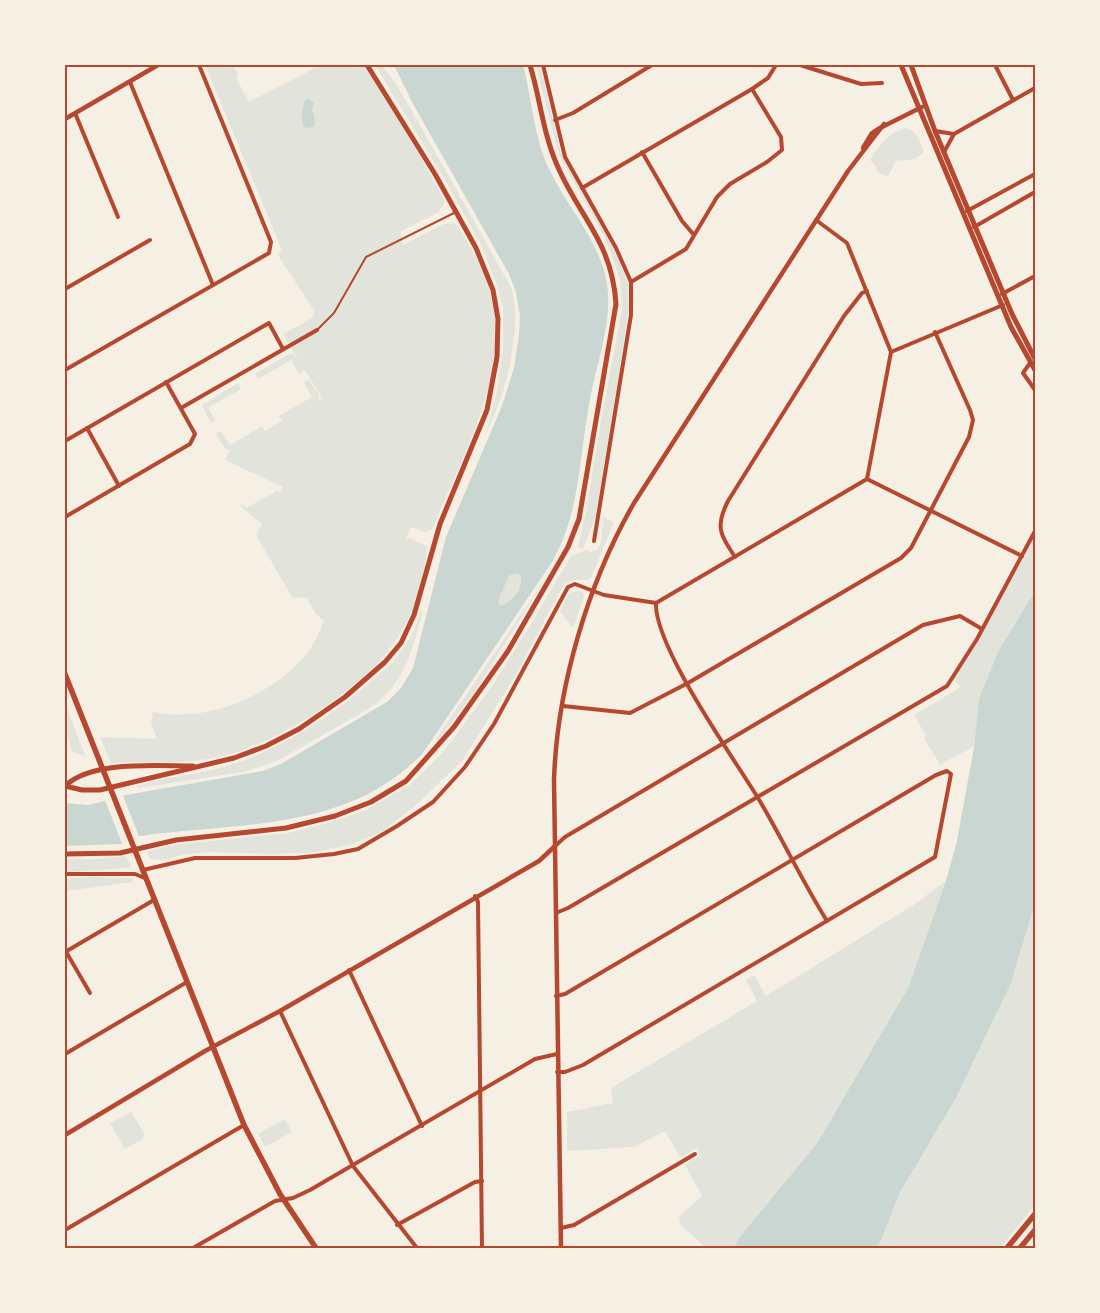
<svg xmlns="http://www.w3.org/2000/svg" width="1100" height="1313" font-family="'Noto Sans',sans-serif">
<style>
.green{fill:#e2e4dc}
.water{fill:#c9d6d2;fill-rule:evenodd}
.pier{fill:#f6efe4}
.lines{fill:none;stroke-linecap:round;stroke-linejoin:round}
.service{stroke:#b5482f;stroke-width:2}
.minor{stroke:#b5482f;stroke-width:4}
.tertiary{stroke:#b5482f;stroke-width:4.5}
.secondary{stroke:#b5482f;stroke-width:5}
.primary{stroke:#b5482f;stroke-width:5.5}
.neatline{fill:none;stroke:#b5482f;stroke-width:2}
</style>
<rect width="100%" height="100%" fill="#f6efe4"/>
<!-- green -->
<g class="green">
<path d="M205,65H233L238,74L236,78L249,102L321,65H364L421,157L445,202L438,212L400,232L403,245L443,224L455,223L458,226C475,254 491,284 495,317C502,390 458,465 432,530L425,532L412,527L405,539L409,538L428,547C423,577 416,608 400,634C368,687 274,747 213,758C180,765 145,760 111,763L100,737L157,739L151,723L153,712C208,724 277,694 310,649C316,640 320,631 324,621L316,614L307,598L292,597L256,535L262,524L240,506L244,504L246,508L277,491L280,493L283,487L225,460L230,450L225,449L216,434L221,431L230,445L262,426L265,431L282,421L279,416L312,397L304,382L309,380L319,395L318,401L322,398L305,370L299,374L291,360L258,379L255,374L289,354H294L301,364L283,334L312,318L315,312L278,255L282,250Z"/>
<path d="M375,65H382L398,87L459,194V198H461L512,289L515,308V331L510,366L501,398L485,436L497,392L503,349V308L498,289L483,249L448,185Z"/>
<path d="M536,65H540L561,154L616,253L628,283L629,308L620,369L595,518L583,549L578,547L586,511L604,404L619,326L622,307L620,279L605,238L559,155Z"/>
<path d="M905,128C917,130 920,142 924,152L916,159L896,161L888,176L878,173L876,166L870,160C880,144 887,134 905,128Z"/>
<path d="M238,383L241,389L208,408L216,421L211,423L202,405Z"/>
<path d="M603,517L614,522L591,578L588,580C578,579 573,579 564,584L514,678L462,761L417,804L383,831L353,844L316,852L275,854L207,852L181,855L164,860L150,859L147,852L172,845L288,833L328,823L366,810L411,784L443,752L490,689L527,631L571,556L586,550L591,552L597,550L601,543Z"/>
<path d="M1035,536V591L1007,637L979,699L974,746L940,765L924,738L926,736L914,715L961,687L953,680Z"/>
<path d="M515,573L520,575C524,589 513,600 501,606L498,601L509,576Z"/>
<path d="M548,575L472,696L437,741L436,739Z"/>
<path d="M579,591L583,593L584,597L573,628L560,611L569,593Z"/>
<path d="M422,608C424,611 421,619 419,625C410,660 399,689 368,709L279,760L259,767L242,772L138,788L137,786C166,776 197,775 227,766C279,750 326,720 368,684C381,673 395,662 405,646C413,635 418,621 422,608Z"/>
<path d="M65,703L85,756L72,752L65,725Z"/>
<path d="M126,856L131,866L128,868L65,872V859H99Z"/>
<path d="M91,877L133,878V882L65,891V879Z"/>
<path d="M946,881L908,988L868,1059L818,1142L738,1239L734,1248H706L681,1225L679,1216L702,1196L685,1165L700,1156L697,1148L680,1157L665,1131L634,1147L567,1151V1112L613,1103L611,1088L757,1001L746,980L754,975L766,996L912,906Z"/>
<path d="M1035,903V1205L1000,1248H878L899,1194L956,1098L1011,983Z"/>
<path d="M131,1112L144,1133L143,1139L125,1149L110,1123Z"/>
<path d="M285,1119L292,1132L265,1147L258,1134Z"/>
</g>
<!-- water -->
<g class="water">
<path d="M394,65H523C532,100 534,139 550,171C567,206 595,236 605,274C616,316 596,363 589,405C579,459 580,513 552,562L423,753C347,832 240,822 140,836L121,844L65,846V803L89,805L126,795L263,771L281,764L387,702L401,688L413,668L446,537L502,406L514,368L519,335L520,316L516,292L509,274L412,102ZM515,573L520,575C524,589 513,600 501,606L498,601L509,576Z"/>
<path d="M307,99L314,102L312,110L315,120L314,126L309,128L304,127C300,121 302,103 307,99Z"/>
<path d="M1035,591V903L1011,983L956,1098L899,1194L878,1248H734L738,1239L818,1142L908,988L946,881L957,841L974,747L979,699L999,650Z"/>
</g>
<!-- pier -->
<path class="pier" d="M122,793L140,839L123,846L104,798Z"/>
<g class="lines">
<!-- service -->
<path class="service" d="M317,330L334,313L366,257L454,213"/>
<!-- minor -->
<g class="minor">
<path d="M543,65L565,157L616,248L631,282V315L594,541"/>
<path d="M800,65L861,84L882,83"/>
<path d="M995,65L1013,100"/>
<path d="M130,82L213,285"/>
<path d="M75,113L118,217"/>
<path d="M555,120L573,113L652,65"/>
<path d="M935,131L954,134"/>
<path d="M642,152L682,221L694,235"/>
<path d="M944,152L954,134L1035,88"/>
<path d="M582,188L752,89L768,78L776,65"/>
<path d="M967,211L1035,174"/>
<path d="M816,220L847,243L891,352L867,479"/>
<path d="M974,227L1035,192"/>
<path d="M631,282L686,249L717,197L730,184L767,162L782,150L781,137L752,89"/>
<path d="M65,289L150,240"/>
<path d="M1002,294L1035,276"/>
<path d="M891,352L1003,305"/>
<path d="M1030,363L1023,373L1035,390"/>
<path d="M65,370L269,253L271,242L199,65"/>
<path d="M181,408L317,330"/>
<path d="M87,428L119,486"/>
<path d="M65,441L269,323L283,349"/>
<path d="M867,479L1022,556"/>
<path d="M65,517L190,444L195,434L166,382"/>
<path d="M735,557C720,534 715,527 728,501L844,316L862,293L867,291"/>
<path d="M656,603C654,646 733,757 758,798C782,838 802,881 827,921"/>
<path d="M563,706L630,713L688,683L901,558L911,548L969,437L973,420L970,410L935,332"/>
<path d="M554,847L565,837L923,625L960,616L982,629"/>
<path d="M143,870L195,858H295L334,854L358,849L397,826L433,802L465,767L494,724L568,587L575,584L604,595L656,603L867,479"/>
<path d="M65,874H135L147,879"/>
<path d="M475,896L478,902L482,1248"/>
<path d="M556,913L568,908L947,686L977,639L1035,531"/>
<path d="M65,950L90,993"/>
<path d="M65,952L154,900"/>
<path d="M349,970L422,1126"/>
<path d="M556,996L565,994L936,775L947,771L951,774L935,857L583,1065L565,1072H557"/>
<path d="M280,1011L353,1166L417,1248"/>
<path d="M65,1054L187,982"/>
<path d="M397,1225L475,1182L482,1181"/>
<path d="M561,1228L574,1225L695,1154"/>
<path d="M65,1230L244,1125"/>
<path d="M193,1248L275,1201L293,1198L310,1190L535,1059L557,1054"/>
</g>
<!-- tertiary -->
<g class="tertiary">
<path d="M65,119L158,65"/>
<path d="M863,148L872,133L878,129L922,107"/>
<path d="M65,1135L205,1051L280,1011L539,861L554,847"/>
<path d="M561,1248L554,780C557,687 588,583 634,503L848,171L884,124"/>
</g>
<!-- secondary -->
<g class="secondary">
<path d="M901,65L1011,327L1035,370"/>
<path d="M911,65L935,131L1012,314L1035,359"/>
<path d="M65,786L82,790H100L234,758L266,746L299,729L345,697L385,662L401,643L414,615L440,524L487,410L497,357L498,319L493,290L476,248L435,174L367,65"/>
<path d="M65,786C92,760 157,766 193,766"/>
<path d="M65,854L120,853L176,840L286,828L335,816L371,802L406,781L454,727L508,651L568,547L579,519L616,304C612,241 579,217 557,165C543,133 540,98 530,65"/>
</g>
<!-- primary -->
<g class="primary">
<path d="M65,674L244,1125L280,1194L316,1248"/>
<path d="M1007,1248L1035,1214"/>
<path d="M1020,1248L1035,1230"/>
</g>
</g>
<!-- border -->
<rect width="1100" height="1313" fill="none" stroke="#f6efe4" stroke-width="132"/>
<rect x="66" y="66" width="968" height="1181" class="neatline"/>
</svg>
